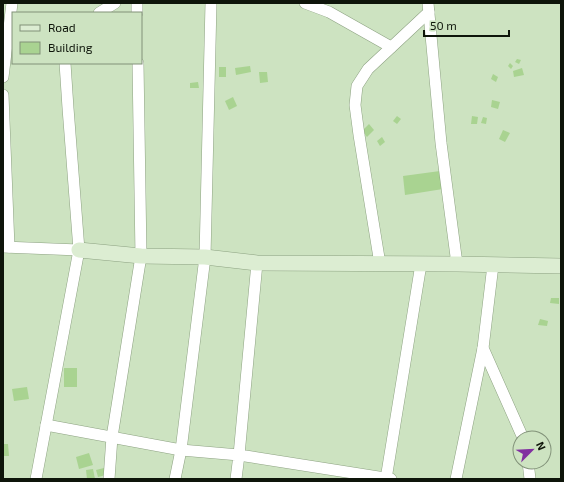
<svg xmlns="http://www.w3.org/2000/svg" width="564" height="482" font-family="'Exo 2',sans-serif">
<style>
.building{fill:#a9d391}
.lines{fill:none;stroke-linecap:round;stroke-linejoin:round}
.street-casing{stroke:#8da282;stroke-width:12}
.secondary-casing{stroke:#8da282;stroke-width:16}
.street{stroke:#fff;stroke-width:11}
.secondary{stroke:#dcedd2;stroke-width:15}
</style>
<rect width="100%" height="100%" fill="#cde3c1"/>
<!-- building -->
<g class="building">
<path d="M517,59L521,60L519,64L515,62Z"/>
<path d="M510,63L513,66L511,69L508,66Z"/>
<path d="M250,66L251,72L236,75L235,68Z"/>
<rect x="219" y="67" width="7" height="10"/>
<path d="M522,68L524,75L514,77L513,71Z"/>
<path d="M259,72H267L268,82L260,83Z"/>
<path d="M493,74L498,77L496,82L491,79Z"/>
<path d="M198,82L199,88H190V83Z"/>
<path d="M233,97L237,106L229,110L225,101Z"/>
<path d="M492,100L500,102L498,109L491,107Z"/>
<path d="M397,116L401,119L397,124L393,121Z"/>
<path d="M472,116L478,117L477,124H471Z"/>
<path d="M483,117L487,118L486,124L481,123Z"/>
<path d="M369,124L374,130L367,137L362,131Z"/>
<path d="M503,130L510,133L505,142L499,139Z"/>
<path d="M382,137L385,142L380,146L377,141Z"/>
<path d="M440,171L443,189L405,195L403,176Z"/>
<path d="M551,298H559V304L550,303Z"/>
<path d="M540,319L548,321L547,326L538,325Z"/>
<rect x="64" y="368" width="13" height="19"/>
<path d="M27,387L29,399L14,401L12,389Z"/>
<path d="M3,444H8L9,456H3Z"/>
<path d="M89,453L93,465L79,469L76,457Z"/>
<path d="M104,468L106,475L98,477L96,470Z"/>
<path d="M93,469L95,479H87L86,470Z"/>
</g>
<g class="lines">
<defs>
<g id="street">
<path d="M137,3V13"/>
<path d="M305,3L329,12L391,47"/>
<path d="M428,3L441,143L457,264"/>
<path d="M99,13L115,3"/>
<path d="M3,77L12,3"/>
<path d="M3,95L9,247"/>
<path d="M3,247L79,250"/>
<path d="M257,263L239,455L391,479"/>
<path d="M380,264L359,135L355,105L357,86L368,69L429,12"/>
<path d="M493,265L483,348L523,438"/>
<path d="M46,425L181,450L239,455L236,479"/>
<path d="M528,462L530,479"/>
<path d="M36,479L79,250L68,108L65,63"/>
<path d="M109,479L112,437L141,256L138,63"/>
<path d="M175,479L181,450L205,257L211,3"/>
<path d="M386,479L421,264"/>
<path d="M456,479L483,348"/>
</g>
<path id="secondary" d="M79,250L141,256L205,257L257,263L457,264L561,266"/>
</defs>
<!-- street casing -->
<use href="#street" class="street-casing"/>
<!-- secondary casing -->
<use href="#secondary" class="secondary-casing"/>
<!-- street -->
<use href="#street" class="street"/>
<!-- secondary -->
<use href="#secondary" class="secondary"/>
</g>
<!-- border -->
<rect width="564" height="482" fill="none" stroke="#0e150a" stroke-width="8"/>
<!-- legend -->
<rect x="12" y="12" width="130" height="52" fill="#cde3c1" stroke="#819178"/>
<rect x="20" y="25" width="20" height="6" fill="#dcedd2" stroke="#819178"/>
<text x="48" y="32" font-size="12" fill="#0e150a">Road</text>
<rect x="20" y="42" width="20" height="12" fill="#a9d391" stroke="#819178"/>
<text x="48" y="52" font-size="12" fill="#0e150a">Building</text>
<!-- north arrow -->
<g transform="translate(532 450) rotate(66)"><circle r="19" fill="#cde3c1" stroke="#819178"/>
<path d="M0-3L7 15L0 10L-7 15Z" fill="#8130a0"/>
<text y="-6" font-size="11" font-weight="bold" text-anchor="middle" fill="#0e150a">N</text>
</g>
<!-- scale -->
<path d="M424 30v6h85v-6" fill="none" stroke="#0e150a" stroke-width="2"/>
<text x="430" y="30" font-size="12" fill="#0e150a" stroke="#cde3c1" stroke-width="3" paint-order="stroke">50 m</text>
</svg>
